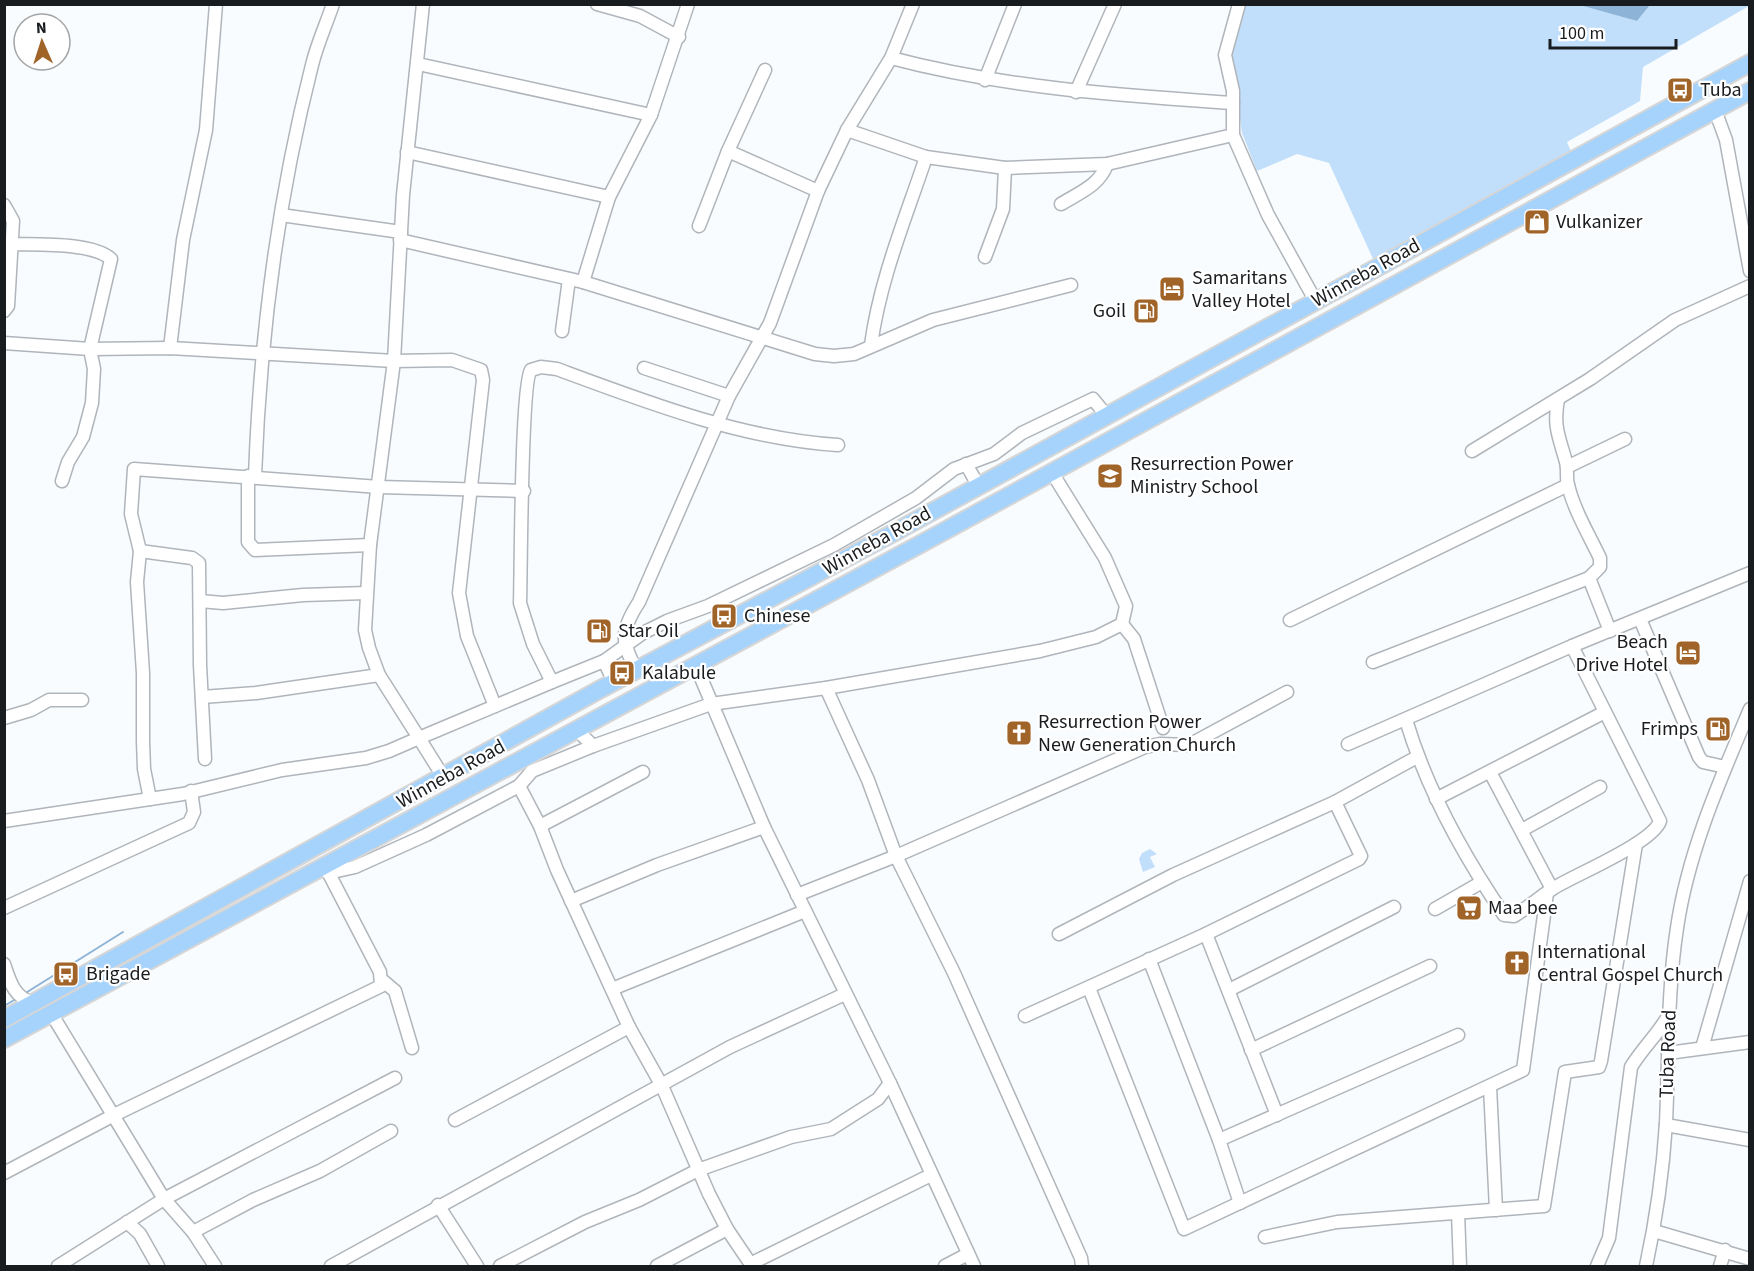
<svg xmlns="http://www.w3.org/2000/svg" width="1754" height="1271" font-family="'Source Sans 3',sans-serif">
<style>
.green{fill:#c1dffb}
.water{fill:#8db4d6}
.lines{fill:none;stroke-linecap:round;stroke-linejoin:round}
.stream{stroke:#8db4d6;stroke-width:2}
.minor-casing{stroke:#afb5bb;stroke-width:15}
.highway-casing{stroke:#d6d6d6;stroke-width:20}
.minor{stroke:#fff;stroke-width:12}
.highway{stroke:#a6d3fc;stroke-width:16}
.labels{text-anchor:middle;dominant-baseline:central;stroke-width:4.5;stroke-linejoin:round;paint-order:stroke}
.poi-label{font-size:20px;fill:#191c1e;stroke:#fff;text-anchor:start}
.street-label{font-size:20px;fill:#191c1e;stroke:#fff}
</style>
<rect width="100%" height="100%" fill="#f9fcfe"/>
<!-- green -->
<g class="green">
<path d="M1580,4L1637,21L1650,5L1749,6L1643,67L1640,101L1567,142L1572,154L1374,261L1329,163L1297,154L1257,171L1242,133L1232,57L1243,5Z"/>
<path d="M1150,849L1157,854L1150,857L1155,867L1143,872L1139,859L1142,853Z"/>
</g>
<!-- water -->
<path class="water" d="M1580,5L1650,4V5L1637,21Z"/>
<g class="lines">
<!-- stream -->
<g class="stream">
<path d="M24,994L123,932"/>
<path d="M4,1006L16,999"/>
</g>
<defs>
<g id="minor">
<path d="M597,4L640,16L679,37"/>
<path d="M1239,4L1225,55L1233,91V135L1268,215L1315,300"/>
<path d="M891,58C1005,88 1116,95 1233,103"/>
<path d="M418,64L651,115"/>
<path d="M985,80L1015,4"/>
<path d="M1076,92L1115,4"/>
<path d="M1715,110L1726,140L1750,271"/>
<path d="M847,130L926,157L1005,168L1107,164L1233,135"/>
<path d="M728,151L765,70"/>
<path d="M407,152L609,197"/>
<path d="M1061,204C1079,193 1100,185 1107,164"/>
<path d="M4,205L13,221L8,306L4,311"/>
<path d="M281,215L401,232"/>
<path d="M699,226L728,151L818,191"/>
<path d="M400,240L583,282L815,354L834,356L854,354L933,320L1071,285"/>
<path d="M11,244C37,245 92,242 111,259L90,349L94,369L92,403L83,437L68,462L62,481"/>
<path d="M985,257L1003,209L1005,168"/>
<path d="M583,282L609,197L651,115L688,4"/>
<path d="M562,331L569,279"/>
<path d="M4,343L90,349L170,348L394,361L452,360L481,370L483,380L459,593L467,636L495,706"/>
<path d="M871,345C880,279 905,220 926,157"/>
<path d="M170,348L183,240L206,130L216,4"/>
<path d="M644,368L729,396"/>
<path d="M1558,399C1553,427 1559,436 1566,462C1568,470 1566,478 1568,485C1574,510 1589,535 1600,558V567L1589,578L1610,631"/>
<path d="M1472,451L1590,379L1675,320L1750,286"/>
<path d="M966,464L978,485"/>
<path d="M1567,467L1625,439"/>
<path d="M248,476V542L255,550L370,545"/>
<path d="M255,476C260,339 278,198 312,65C317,44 326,25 333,4"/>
<path d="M140,551L192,558L199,563L200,665L205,759"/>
<path d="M200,601L223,603L303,595L366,593"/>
<path d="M1640,619L1699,757L1703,762L1725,767"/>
<path d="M1290,620L1568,485"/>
<path d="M1122,624L1134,639L1163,728"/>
<path d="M604,661L643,633L667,621L708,606L834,545L916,498L954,469L994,454L1022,433L1093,399L1106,415"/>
<path d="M1373,662L1589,578"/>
<path d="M696,666L764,827L890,1083L974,1266"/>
<path d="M637,671C621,642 620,631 639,602L729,396L770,323L818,191L847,130L891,58L913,4"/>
<path d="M614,682L604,661L552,682L533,644L520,603C521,572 521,383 531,370L541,367L557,369C646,402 742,439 838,445"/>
<path d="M826,688L868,780L896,856L954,973L1081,1258L1082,1266"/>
<path d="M202,697L256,693L379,675"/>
<path d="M4,718L31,710L49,700H82"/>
<path d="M1406,720C1427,790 1463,855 1504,915L1514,916C1527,908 1539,898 1552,889C1574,875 1653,843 1660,821L1572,646"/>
<path d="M1348,744L1572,646L1750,573"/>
<path d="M593,746L711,704L826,688L1040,651L1096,637L1122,624L1126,606L1105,558L1051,471"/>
<path d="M1490,772L1552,889"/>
<path d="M444,778L419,738L552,682"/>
<path d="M519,786L540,826L557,870L629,1027L662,1086L709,1194L727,1229L752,1266"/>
<path d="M150,799L144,769L143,741V673L137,582L140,551L131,514L134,469L379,487L524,491"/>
<path d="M1436,799L1605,712"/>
<path d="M4,821L183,794L282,770L366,758L389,751L419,738L379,675L369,648L365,630L370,545L394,361L403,195L423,4"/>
<path d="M540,826L643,772"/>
<path d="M1522,830L1600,787"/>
<path d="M328,873L355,867L426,835L519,786L532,771L593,746L576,729"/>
<path d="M797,895L896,856L1145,747L1160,744L1189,745L1287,692"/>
<path d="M571,901L657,865L764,827"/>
<path d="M4,908L189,823L194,812L191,791"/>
<path d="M1435,909L1482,882"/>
<path d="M1059,934L1173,875L1335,802L1417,757"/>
<path d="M1206,934L1277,1115"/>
<path d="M1149,959L1219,1140L1240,1203"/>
<path d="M4,964C10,982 14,997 33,1003"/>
<path d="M382,980L395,991L412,1048"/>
<path d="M1089,988L1184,1229L1523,1070L1547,893"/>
<path d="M612,989L805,911"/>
<path d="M1229,990L1394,907"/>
<path d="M51,1013L164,1199L58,1266"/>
<path d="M1025,1016L1206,934L1359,859L1361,856L1335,802"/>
<path d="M1702,1048L1750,881"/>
<path d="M1251,1050L1430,966"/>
<path d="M1668,1053L1750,1042"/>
<path d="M1490,1087L1496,1210"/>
<path d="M455,1120L629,1027"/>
<path d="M1666,1125L1750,1140"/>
<path d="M1219,1140L1458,1035"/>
<path d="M4,1173L114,1115L381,986L380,972L325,866"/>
<path d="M438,1205L477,1266"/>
<path d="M1458,1213L1460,1266"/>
<path d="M127,1222L140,1234L158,1266"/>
<path d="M1654,1231L1750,1259"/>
<path d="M193,1232L253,1200L320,1171L391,1131"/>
<path d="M1265,1237L1337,1222L1544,1206L1565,1072L1599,1067L1601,1061L1636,844"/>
<path d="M750,1264L931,1175"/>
<path d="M215,1266L193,1232L164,1199L395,1078"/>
<path d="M331,1266L730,1047L845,994"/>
<path d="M500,1266L585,1222L639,1200L698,1170L791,1137L831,1129L878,1099L890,1083"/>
<path d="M657,1266L727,1229"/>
<path d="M945,1266L968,1254"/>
<path d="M1597,1266L1609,1238L1631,1067C1642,1049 1656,1036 1667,1018"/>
<path d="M1646,1266C1656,1220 1663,1171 1666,1123C1669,1058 1667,993 1677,928C1688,852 1720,780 1750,709"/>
<path d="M1720,1266L1725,1250"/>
</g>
<g id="highway">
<path d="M4,1019L597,691L895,532L1750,63"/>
<path d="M4,1039L939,534L1750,91"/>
</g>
</defs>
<!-- minor casing -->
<use href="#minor" class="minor-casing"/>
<!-- highway casing -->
<use href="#highway" class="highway-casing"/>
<!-- minor -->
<use href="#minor" class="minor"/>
<!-- highway -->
<use href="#highway" class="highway"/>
</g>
<!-- icons -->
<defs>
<symbol id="bus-square" viewBox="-11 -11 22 22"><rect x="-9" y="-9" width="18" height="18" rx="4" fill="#a06328" stroke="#fff"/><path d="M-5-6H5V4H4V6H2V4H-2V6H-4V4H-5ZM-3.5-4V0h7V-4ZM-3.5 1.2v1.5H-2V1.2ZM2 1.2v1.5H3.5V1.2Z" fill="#fff"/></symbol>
<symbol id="shop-square" viewBox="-11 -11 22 22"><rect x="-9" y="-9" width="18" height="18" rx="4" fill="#a06328" stroke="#fff"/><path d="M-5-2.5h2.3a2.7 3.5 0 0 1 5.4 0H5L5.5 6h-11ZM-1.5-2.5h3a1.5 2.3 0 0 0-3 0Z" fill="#fff"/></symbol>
<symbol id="hotel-square" viewBox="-11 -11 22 22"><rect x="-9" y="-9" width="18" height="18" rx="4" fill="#a06328" stroke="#fff"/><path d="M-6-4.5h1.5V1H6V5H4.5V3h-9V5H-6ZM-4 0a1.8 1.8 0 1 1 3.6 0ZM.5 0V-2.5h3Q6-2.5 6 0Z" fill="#fff"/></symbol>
<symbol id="fuel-square" viewBox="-11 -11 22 22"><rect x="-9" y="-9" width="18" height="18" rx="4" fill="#a06328" stroke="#fff"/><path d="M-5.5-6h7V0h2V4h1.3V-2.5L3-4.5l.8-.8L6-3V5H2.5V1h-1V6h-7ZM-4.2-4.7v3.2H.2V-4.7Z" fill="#fff"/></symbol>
<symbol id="school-square" viewBox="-11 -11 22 22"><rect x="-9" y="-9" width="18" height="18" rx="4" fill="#a06328" stroke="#fff"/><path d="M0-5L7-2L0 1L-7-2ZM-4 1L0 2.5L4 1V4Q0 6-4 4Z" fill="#fff"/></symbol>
<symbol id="church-square" viewBox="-11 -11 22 22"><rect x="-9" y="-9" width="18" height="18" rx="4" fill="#a06328" stroke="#fff"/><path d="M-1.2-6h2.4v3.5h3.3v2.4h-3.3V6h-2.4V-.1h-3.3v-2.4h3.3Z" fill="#fff"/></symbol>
<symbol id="supermarket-square" viewBox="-11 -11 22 22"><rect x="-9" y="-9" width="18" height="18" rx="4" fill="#a06328" stroke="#fff"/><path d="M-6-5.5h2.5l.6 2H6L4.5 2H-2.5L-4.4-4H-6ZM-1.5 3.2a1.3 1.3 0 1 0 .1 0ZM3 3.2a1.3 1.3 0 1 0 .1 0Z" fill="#fff"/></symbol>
</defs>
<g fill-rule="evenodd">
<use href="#bus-square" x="1665" y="75" width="30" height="30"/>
<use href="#shop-square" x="1522" y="207" width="30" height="30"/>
<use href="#hotel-square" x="1157" y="274" width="30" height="30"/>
<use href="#fuel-square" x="1131" y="296" width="30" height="30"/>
<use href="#school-square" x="1095" y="461" width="30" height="30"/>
<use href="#bus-square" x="709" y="601" width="30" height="30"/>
<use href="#fuel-square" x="584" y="616" width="30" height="30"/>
<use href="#hotel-square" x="1673" y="638" width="30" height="30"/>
<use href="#bus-square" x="607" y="658" width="30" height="30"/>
<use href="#fuel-square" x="1703" y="714" width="30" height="30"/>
<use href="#church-square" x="1004" y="718" width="30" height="30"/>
<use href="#supermarket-square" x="1454" y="893" width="30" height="30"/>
<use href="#church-square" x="1502" y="948" width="30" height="30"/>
<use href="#bus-square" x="51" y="959" width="30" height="30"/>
</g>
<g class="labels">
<!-- poi labels -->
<g class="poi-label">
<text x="1700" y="90">Tuba</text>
<text x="1556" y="222">Vulkanizer</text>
<text x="1192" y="278">Samaritans<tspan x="1192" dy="23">Valley Hotel</tspan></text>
<text x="1126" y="311" text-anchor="end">Goil</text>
<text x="1130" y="464">Resurrection Power<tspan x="1130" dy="23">Ministry School</tspan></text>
<text x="744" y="616">Chinese</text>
<text x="618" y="631">Star Oil</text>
<text x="1668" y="642" text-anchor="end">Beach<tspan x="1668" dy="23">Drive Hotel</tspan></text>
<text x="642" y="673">Kalabule</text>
<text x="1038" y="722">Resurrection Power<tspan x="1038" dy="23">New Generation Church</tspan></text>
<text x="1698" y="729" text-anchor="end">Frimps</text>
<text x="1488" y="908">Maa bee</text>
<text x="1537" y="952">International<tspan x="1537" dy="23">Central Gospel Church</tspan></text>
<text x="86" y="974">Brigade</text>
</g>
<!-- street labels -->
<g class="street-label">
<text transform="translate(1366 273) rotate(-29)">Winneba Road</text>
<text transform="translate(877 541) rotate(-29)">Winneba Road</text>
<text transform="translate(451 774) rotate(-29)">Winneba Road</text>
<text transform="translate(1668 1054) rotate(-88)">Tuba Road</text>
</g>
</g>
<!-- border -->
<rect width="1754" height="1271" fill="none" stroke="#191c1e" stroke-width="12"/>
<!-- north arrow -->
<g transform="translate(42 42) rotate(357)"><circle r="28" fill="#ffffff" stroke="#a3a4a5" stroke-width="1.5"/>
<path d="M0-4.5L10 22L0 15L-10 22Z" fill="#a06328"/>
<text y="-9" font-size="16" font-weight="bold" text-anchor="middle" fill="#191c1e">N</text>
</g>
<!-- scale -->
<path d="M1550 39v9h126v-9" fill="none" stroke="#191c1e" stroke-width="3"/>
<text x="1559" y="39" font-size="18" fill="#191c1e" stroke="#ffffff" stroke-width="4.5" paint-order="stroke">100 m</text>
</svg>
